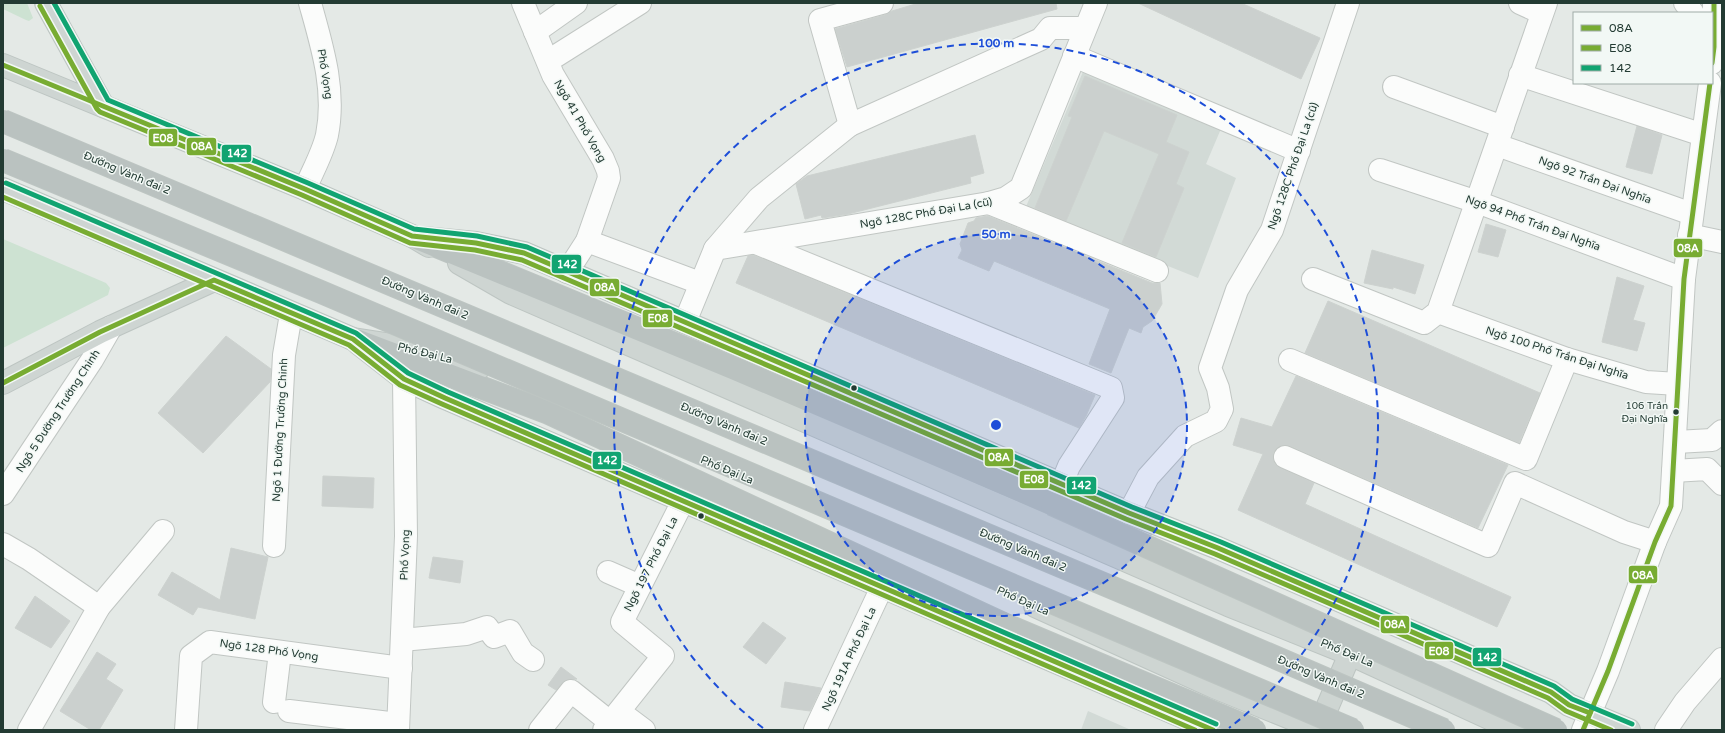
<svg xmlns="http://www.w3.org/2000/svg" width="1725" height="733" font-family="'Varela Round',sans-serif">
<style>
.built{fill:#d2dad6}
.green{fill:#cde2d2}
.building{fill:#cbd0ce;stroke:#cdd2cf}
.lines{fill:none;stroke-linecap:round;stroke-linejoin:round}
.minor-casing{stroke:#c1c6c3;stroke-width:24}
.major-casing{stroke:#bdc5c2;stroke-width:24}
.highway-casing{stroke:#bdc5c2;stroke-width:24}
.minor{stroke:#fbfcfb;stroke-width:22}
.major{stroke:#ced5d2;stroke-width:22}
.highway{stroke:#bac2c0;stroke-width:22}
.highway-bridge-casing{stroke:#bdc5c2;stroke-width:24;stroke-linecap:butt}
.highway-bridge{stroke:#bac2c0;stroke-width:22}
.bus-1-casing{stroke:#f2f8f5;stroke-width:8}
.bus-2-casing{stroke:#f2f8f5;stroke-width:8}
.bus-3-casing{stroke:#f2f8f5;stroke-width:8}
.bus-1{stroke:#78ac32;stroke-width:5}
.bus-2{stroke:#78ac32;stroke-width:5}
.bus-3{stroke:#11a471;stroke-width:5}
.ring{fill:none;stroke:#1d4ed8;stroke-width:2;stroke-dasharray:7 5}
.bus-dot{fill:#233b33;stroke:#f2f8f5;stroke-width:1.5}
.labels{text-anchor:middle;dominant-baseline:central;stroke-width:3;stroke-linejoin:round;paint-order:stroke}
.bus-label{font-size:10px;fill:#233b33;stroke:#f2f8f5;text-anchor:end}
.street-label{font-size:11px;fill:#233b33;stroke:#f2f8f5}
.centre{fill:#1d4ed8;stroke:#f2f8f5;stroke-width:2}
.ring-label{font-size:12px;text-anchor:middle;font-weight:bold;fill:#1d4ed8;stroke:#f2f8f5;stroke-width:3;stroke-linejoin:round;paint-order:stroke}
.line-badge{stroke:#f2f8f5;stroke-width:1.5}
.badge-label{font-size:11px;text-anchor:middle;font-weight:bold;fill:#fff}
</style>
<rect width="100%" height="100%" fill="#e4e9e6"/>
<!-- built -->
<g class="built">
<path d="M1085,67L1223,124L1206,164L1236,178L1198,278L1025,209Z"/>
<path d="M1088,711L1131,730H1081Z"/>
</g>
<!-- green -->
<g class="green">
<path d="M3,3H27L33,18L29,21L26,20L3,9Z"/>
<path d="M3,239L106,283L110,288L108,295L3,348Z"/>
</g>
<!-- building -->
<g class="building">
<path d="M919,3H1056L1057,9L847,67L835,29L885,15L892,11Z"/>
<path d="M1138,3H1241L1320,38L1301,79Z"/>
<path d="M1085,76L1177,115L1166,142L1189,152L1176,184L1184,188L1156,257L1122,243L1159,154L1104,131L1066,221L1035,208L1072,117L1068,116Z"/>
<path d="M1637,126L1662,135L1652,174L1626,167Z"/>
<path d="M975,135L984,173L970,177L971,183L848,214L822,218L821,215L805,219L796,184L807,176Z"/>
<path d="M988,216L1152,283H1160L1162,304L1152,321L1143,327L1141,333L1129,328L1111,373L1089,364L1110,309L994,261L989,271L958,258L962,250L960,244L968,223L974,221L976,218Z"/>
<path d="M1486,224L1506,230L1498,257L1478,252Z"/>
<path d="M1372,250L1424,265L1415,294L1393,287V289L1364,283Z"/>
<path d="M753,255L1095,395L1086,416L1079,428L736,283L748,256Z"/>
<path d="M1617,277L1644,286L1633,320L1645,323L1637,351L1602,342Z"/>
<path d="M1328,301L1540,393L1519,443L1305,353Z"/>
<path d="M226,336L271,369L270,382L203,453L158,413Z"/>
<path d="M1296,376L1508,465L1478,528L1290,446L1284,445L1278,447L1274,452L1273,458L1275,464L1280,468L1314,483L1305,504L1511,597L1497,627L1238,510L1263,454L1233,445L1241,418L1272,427Z"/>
<path d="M323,476L374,478L373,508L322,506Z"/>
<path d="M231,548L268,557L255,619L198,607L193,615L158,595L172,572L220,600Z"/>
<path d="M433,557L463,561L460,583L429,578Z"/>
<path d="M35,596L70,621L51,648L15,628Z"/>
<path d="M763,622L786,638L766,664L743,647Z"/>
<path d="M97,652L116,664L106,679L123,690L99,730H91L60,711Z"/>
<path d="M561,667L577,679L566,680L556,690L548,685Z"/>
<path d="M785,682L821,688L810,711L781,707Z"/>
</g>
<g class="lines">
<defs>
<g id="minor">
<path d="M523,3L553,75L603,159L608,171L609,178L587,241L567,272"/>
<path d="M882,3L820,20L850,125L1041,39L1050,28H1085"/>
<path d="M1520,3L1542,13"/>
<path d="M1685,3L1693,13"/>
<path d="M535,32L576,3"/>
<path d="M1074,56L1299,151"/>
<path d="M548,61L640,3"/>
<path d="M1712,63L1714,47V3"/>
<path d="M1520,75L1703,135"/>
<path d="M1394,87L1503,127"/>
<path d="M1497,145L1692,214"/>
<path d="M1380,170L1477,202L1684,279"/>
<path d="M305,189C312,172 323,153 327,135C336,90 322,46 310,3"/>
<path d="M989,203L1157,271"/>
<path d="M1689,235L1722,242"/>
<path d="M587,241L700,283"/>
<path d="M756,243L1111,388L1113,398L1069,466L1062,483"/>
<path d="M715,249L759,198L850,125"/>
<path d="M1313,279L1424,323L1438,312L1546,3"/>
<path d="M1438,312L1567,359L1646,382L1678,384"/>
<path d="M685,322L715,249L989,203L1006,198L1021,188L1096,3"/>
<path d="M1290,360L1526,459L1567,359"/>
<path d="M1676,442L1712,440L1722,431"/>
<path d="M1285,457L1488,546L1515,483L1624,532L1655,542"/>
<path d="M1673,471L1707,469L1722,484"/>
<path d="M3,494L92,360L111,327"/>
<path d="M1129,513L1148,477L1185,436L1216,421L1222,409L1218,388L1210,368L1237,290L1272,230L1348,3"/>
<path d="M3,544L29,559L99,607"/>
<path d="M274,546L284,355L291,314"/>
<path d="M608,572L640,586"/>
<path d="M402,640L466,634L487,627L494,637L510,631L523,653L533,660"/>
<path d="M274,702L280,652"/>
<path d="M289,711L398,724"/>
<path d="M620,712L644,730"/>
<path d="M29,730L99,607L163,531"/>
<path d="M186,730L191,656L210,642L401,668"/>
<path d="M398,730L406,536L404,379"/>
<path d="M540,730L571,691L620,730"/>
<path d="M604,730L663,656L622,622L683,501"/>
<path d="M815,730L882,587"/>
<path d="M1583,730L1608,671L1655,542L1671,506L1684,279L1710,83"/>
<path d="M1666,730L1685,702L1722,659"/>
</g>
<g id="major">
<path d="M46,3L103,106"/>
<path d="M3,65L305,189L412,236L429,246"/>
<path d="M3,189L353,339L412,348L479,368"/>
<path d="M423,238L476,243L524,253L1129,513L1218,548L1551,692L1569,705L1629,730"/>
<path d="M459,263L511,293L1228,605L1350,654L1515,730"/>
<path d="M358,343L404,379L445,398L1213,730"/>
<path d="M3,383L100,332L214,280"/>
<path d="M1035,606L1214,687L1320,730"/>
<path d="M1318,729L1350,654"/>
</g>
<g id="highway">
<path d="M412,236L733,368L1052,504"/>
<path d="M353,339L549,413L1001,623"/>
</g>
</defs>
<!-- minor casing -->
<use href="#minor" class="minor-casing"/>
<!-- major casing -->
<use href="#major" class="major-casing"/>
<!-- highway casing -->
<use href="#highway" class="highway-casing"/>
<!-- minor -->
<use href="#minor" class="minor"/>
<!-- major -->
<use href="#major" class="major"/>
<!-- highway -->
<use href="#highway" class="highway"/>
<defs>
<g id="highway-bridge">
<path d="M3,121L1144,601L1444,730"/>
<path d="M3,160L321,292L1353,730"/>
<path d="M1052,504L1556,730"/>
<path d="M1001,623L1255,730"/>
</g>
</defs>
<!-- highway-bridge casing -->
<use href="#highway-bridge" class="highway-bridge-casing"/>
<!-- highway-bridge -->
<use href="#highway-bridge" class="highway-bridge"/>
<defs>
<g id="bus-1">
<path d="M1712,63L1714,47V3"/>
<path d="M3,65L305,189L412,236L476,243L524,253L1129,513L1218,548L1551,692L1569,705L1590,713"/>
<path d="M3,383L100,332L214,280L353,339L404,379L445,398L1213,730"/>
<path d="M1583,730L1608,671L1655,542L1671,506L1684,279L1710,83"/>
</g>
<g id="bus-2">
<path d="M40,6L97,109L100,112L302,195L410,243L475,250L522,260L1126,519L1215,554L1548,698L1566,711L1611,730"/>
<path d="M3,197L349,345L400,385L442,404L1195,730"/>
</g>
<g id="bus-3">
<path d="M54,3L108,100L308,183L414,229L477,236L527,247L1132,507L1221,542L1554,686L1572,699L1632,724"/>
<path d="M6,183L356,333L408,373L448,392L1216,724"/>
</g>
</defs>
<!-- bus-1 casing -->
<use href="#bus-1" class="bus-1-casing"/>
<!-- bus-2 casing -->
<use href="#bus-2" class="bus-2-casing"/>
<!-- bus-3 casing -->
<use href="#bus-3" class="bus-3-casing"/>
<!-- bus-1 -->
<use href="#bus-1" class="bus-1"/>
<!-- bus-2 -->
<use href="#bus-2" class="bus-2"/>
<!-- bus-3 -->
<use href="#bus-3" class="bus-3"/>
</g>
<!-- distance rings -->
<circle cx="996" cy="425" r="191" fill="#1d4ed8" fill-opacity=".12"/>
<g class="ring">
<circle cx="996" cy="425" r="191"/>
<path d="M763 728A382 382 0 1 1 1229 728"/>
</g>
<!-- markers -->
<g class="bus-dot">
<circle cx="854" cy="388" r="3.5"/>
<circle cx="1676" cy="412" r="3.5"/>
<circle cx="701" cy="516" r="3.5"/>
</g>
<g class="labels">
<!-- bus labels -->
<g class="bus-label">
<text x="1668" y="406">106 Trần<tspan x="1668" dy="13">Đại Nghĩa</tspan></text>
</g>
<!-- street labels -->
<g class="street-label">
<text transform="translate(325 74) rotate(81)">Phố Vọng</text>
<text transform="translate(580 121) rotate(60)">Ngõ 41 Phố Vọng</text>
<text transform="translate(1293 166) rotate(-71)">Ngõ 128C Phố Đại La (cũ)</text>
<text transform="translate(127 173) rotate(23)">Đường Vành đai 2</text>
<text transform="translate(1595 180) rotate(20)">Ngõ 92 Trần Đại Nghĩa</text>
<text transform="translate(926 213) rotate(-10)">Ngõ 128C Phố Đại La (cũ)</text>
<text transform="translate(1533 223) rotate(20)">Ngõ 94 Phố Trần Đại Nghĩa</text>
<text transform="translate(425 298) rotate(23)">Đường Vành đai 2</text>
<text transform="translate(425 353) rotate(14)">Phố Đại La</text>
<text transform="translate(1557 353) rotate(18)">Ngõ 100 Phố Trần Đại Nghĩa</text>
<text transform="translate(58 411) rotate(-57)">Ngõ 5 Đường Trường Chinh</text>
<text transform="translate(724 424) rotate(23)">Đường Vành đai 2</text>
<text transform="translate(280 430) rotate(-87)">Ngõ 1 Đường Trường Chinh</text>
<text transform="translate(727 470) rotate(23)">Phố Đại La</text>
<text transform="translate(1023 550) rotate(23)">Đường Vành đai 2</text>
<text transform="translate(405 555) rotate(-88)">Phố Vọng</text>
<text transform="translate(651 564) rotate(-63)">Ngõ 197 Phố Đại La</text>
<text transform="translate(1023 601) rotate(24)">Phố Đại La</text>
<text transform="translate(269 650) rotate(8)">Ngõ 128 Phố Vọng</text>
<text transform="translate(1347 653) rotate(23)">Phố Đại La</text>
<text transform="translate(849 659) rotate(-65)">Ngõ 191A Phố Đại La</text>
<text transform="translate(1321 677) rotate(23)">Đường Vành đai 2</text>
</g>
</g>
<circle cx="996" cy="425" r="6" class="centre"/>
<g class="ring-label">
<text x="996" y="47">100 m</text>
<text x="996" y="238">50 m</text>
</g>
<g class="line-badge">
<rect x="148" y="128" width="30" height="19" rx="4" fill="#78ac32"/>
<rect x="186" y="137" width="31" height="19" rx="4" fill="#78ac32"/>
<rect x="221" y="144" width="31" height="19" rx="4" fill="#11a471"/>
<rect x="1673" y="238" width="30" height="20" rx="4" fill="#78ac32"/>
<rect x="551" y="254" width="31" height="20" rx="4" fill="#11a471"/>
<rect x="589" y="278" width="31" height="19" rx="4" fill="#78ac32"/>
<rect x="642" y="309" width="31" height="19" rx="4" fill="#78ac32"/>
<rect x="984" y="448" width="30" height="19" rx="4" fill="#78ac32"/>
<rect x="592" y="451" width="30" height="19" rx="4" fill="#11a471"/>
<rect x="1019" y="470" width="30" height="19" rx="4" fill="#78ac32"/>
<rect x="1066" y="476" width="31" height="19" rx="4" fill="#11a471"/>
<rect x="1628" y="565" width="30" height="19" rx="4" fill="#78ac32"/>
<rect x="1380" y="615" width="30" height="19" rx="4" fill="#78ac32"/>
<rect x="1424" y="641" width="30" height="19" rx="4" fill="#78ac32"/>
<rect x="1472" y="647" width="30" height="20" rx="4" fill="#11a471"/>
</g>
<g class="badge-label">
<text x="163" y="142">E08</text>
<text x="202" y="150">08A</text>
<text x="237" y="157">142</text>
<text x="1688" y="252">08A</text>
<text x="567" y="268">142</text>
<text x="605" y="291">08A</text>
<text x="658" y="322">E08</text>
<text x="999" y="461">08A</text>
<text x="607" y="464">142</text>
<text x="1034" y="483">E08</text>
<text x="1081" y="489">142</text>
<text x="1643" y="579">08A</text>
<text x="1395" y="628">08A</text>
<text x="1439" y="655">E08</text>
<text x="1487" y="661">142</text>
</g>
<!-- border -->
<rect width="1725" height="733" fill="none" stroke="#233b33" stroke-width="8"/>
<!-- legend -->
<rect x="1573" y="12" width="140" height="72" fill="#f2f8f5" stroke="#9faca7"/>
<rect x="1581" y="25" width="20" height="6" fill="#78ac32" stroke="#9faca7"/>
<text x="1609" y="32" font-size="12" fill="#233b33">08A</text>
<rect x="1581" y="45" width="20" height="6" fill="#78ac32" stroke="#9faca7"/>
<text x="1609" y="52" font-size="12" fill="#233b33">E08</text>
<rect x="1581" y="65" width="20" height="6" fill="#11a471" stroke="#9faca7"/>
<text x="1609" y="72" font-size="12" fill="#233b33">142</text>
</svg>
